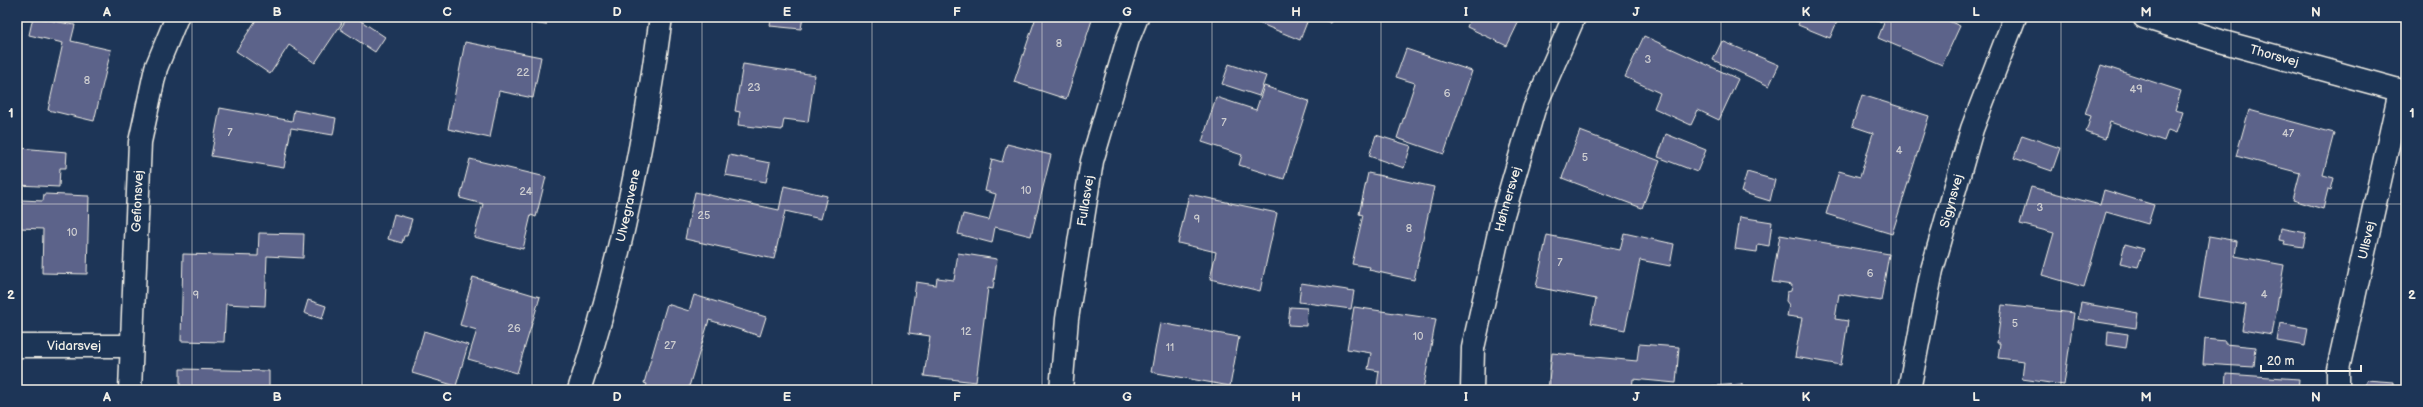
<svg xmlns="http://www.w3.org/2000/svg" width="2423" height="407" font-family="'Balsamiq Sans',sans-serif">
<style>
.building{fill:#5c638a;stroke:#f4f1e8}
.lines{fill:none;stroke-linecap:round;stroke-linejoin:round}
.street-casing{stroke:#f4f1e8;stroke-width:25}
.secondary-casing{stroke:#f4f1e8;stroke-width:25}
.street{stroke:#1d3557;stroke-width:22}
.secondary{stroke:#1d3557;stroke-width:22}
.grid{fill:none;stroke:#f4f1e8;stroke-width:1;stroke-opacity:0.55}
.labels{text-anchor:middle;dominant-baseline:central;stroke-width:3.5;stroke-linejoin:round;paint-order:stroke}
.number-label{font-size:11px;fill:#ceced0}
.street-label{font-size:13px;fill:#f4f1e8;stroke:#1d3557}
.neatline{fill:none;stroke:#f4f1e8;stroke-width:1.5}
.grid-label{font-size:13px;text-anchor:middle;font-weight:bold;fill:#f4f1e8}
</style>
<rect width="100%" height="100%" fill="#1d3557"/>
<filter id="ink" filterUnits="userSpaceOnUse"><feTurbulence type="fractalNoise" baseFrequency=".025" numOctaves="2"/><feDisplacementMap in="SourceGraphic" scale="8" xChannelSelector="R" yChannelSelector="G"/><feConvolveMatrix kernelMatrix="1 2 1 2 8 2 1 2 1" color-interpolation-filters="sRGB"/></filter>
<g filter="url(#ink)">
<!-- building -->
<g class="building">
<path d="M33,17L75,25L71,41L111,50L94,121L48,110L63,43L29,35Z"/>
<path d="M258,17H334L342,23L315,63L289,45L270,74L236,51Z"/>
<path d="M348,17H355L385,37L375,52L340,29Z"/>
<path d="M488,17H547L546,25Z"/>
<path d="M771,17H803L801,29L770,26Z"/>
<path d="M1036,17H1093L1066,99L1014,82Z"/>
<path d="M1244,17H1309L1300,40Z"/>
<path d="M1317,17H1333L1331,23Z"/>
<path d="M1471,17H1521L1507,46L1467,27Z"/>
<path d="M1801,17H1839L1830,38L1798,25Z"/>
<path d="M1870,17H1940L1960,26L1942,65L1878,38L1884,23Z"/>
<path d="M1644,36L1738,79L1719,120L1698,110L1691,125L1654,108L1660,93L1625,77Z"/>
<path d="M1722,41L1779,65L1769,86L1713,60Z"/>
<path d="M465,42L541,57L533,98L499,91L490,138L448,129Z"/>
<path d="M1406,49L1472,71L1444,154L1397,138L1415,83L1396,77Z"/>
<path d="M743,64L815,75L808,122L784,119L782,130L738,125L740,112L735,111Z"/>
<path d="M1229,64L1266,76L1259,96L1222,84Z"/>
<path d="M2101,65L2181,91L2175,110L2183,112L2176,133L2168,130L2164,141L2110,122L2105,139L2086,132L2091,116L2085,114Z"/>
<path d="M1264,86L1309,101L1284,179L1239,165L1242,155L1202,142L1216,97L1256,110Z"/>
<path d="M1862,95L1929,116L1892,234L1826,214L1839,171L1860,177L1873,133L1852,126Z"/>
<path d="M220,108L292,121L294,110L336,118L333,135L291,128L284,168L211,156Z"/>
<path d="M2249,110L2334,133L2323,175L2334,178L2331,190L2328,189L2323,209L2293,200L2300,173L2236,156Z"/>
<path d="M1580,131L1660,161L1642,208L1562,178Z"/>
<path d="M1666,134L1706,150L1697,172L1658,157Z"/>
<path d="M1376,135L1411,146L1404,168L1369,156Z"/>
<path d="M2022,135L2060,148L2052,171L2014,158Z"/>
<path d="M1007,144L1051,155L1031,236L995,227L992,243L958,234L963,214L989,220L996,194L985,191L992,159L1002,162Z"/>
<path d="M20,148L67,152L66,168H60L59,187L18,185Z"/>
<path d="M729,155L770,163L766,182L725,175Z"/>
<path d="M470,159L546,177L536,217L531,215L523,249L474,237L483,204L460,198Z"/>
<path d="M1747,172L1775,180L1770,201L1741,192Z"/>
<path d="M1368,173L1434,187L1414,280L1369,270L1370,267L1352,264L1363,215L1359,214Z"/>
<path d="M784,186L827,196L821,219L785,211L774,259L685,239L695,192L779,210Z"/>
<path d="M2031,187L2100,205L2104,190L2154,205L2148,224L2106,212L2084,287L2042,275L2054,233L2020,224Z"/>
<path d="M44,194L89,196L87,274L42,273L43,229L20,228L21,200L43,201Z"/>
<path d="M1189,194L1277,213L1260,291L1210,279L1216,252L1178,243Z"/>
<path d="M394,214L412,219L407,236H404L402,243L388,239Z"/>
<path d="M1740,217L1772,222L1769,246L1758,244L1757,252L1735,249Z"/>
<path d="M2281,228L2306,233L2303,247L2284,244L2285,241L2279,240Z"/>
<path d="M259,233L304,234L303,258L267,256L265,306L226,304L224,342L181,341L183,254L258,256Z"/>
<path d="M1624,233L1674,244L1670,266L1640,260L1625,330L1591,323L1596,299L1536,287L1547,235L1620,250Z"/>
<path d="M1780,235L1889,254L1881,301L1839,294L1835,319L1848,321L1841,365L1795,357L1802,318L1787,316L1789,305L1786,301L1787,292L1791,291L1792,285L1772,282Z"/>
<path d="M2209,236L2237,241L2235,256L2284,265L2272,335L2242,330L2246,305L2199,297Z"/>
<path d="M2125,244L2144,249L2138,267L2120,263Z"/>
<path d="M958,253L997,259L993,289L988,288L976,382L924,376L930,336L909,333L916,282L936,285L937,278L954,280Z"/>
<path d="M473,277L540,297L517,373L468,359L477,330L460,325Z"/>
<path d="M1301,283L1354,291L1351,309L1299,302Z"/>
<path d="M694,295L766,317L760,336L709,320L688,390H645L647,384L644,383L667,304L689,311Z"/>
<path d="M308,300L326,306L322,319L304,313Z"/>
<path d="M2081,303L2138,313L2136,328L2078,319Z"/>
<path d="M2002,305L2074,313L2064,385L2022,379L2024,361L1998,358L2000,343H1997Z"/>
<path d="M1290,307L1307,308L1306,326L1288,325Z"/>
<path d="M1354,307L1436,319L1423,390H1391L1377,386L1379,371L1368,369L1371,353L1347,349Z"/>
<path d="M1160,323L1239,337L1230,386L1151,372Z"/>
<path d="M2280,323L2308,328L2305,346L2277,341Z"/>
<path d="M424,331L468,345L456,386L412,373Z"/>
<path d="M2108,331L2128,334L2126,348L2107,345Z"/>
<path d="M2205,339L2225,341V344L2256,347L2254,367L2203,364Z"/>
<path d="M1639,344L1679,347L1676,383L1633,379L1632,390H1548L1552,353L1637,361Z"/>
<path d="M180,369L269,371V390H180Z"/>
<path d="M2226,374L2299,379L2298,390H2225Z"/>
<path d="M2366,380L2394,382V390H2365Z"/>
<path d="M1742,384V390H1712V386Z"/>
</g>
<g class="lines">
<defs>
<g id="street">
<path id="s1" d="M2144,17L2220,41L2406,92"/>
<path id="s2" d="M17,346H131"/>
<path id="s3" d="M130,390L140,142L156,68L177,17"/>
<path id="s4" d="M1061,390L1067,319L1092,161L1128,39L1137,17"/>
<path id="s5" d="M1472,390L1473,348L1503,215L1534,109L1574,17"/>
<path id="s6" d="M1909,390L1932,270L1972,129L2015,17"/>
<path id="s7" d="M2338,390V369L2400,91"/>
</g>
<g id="secondary">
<path id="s8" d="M579,390C619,269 644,143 661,17"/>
</g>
</defs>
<!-- street casing -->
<use href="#street" class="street-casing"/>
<!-- secondary casing -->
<use href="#secondary" class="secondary-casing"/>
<!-- street -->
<use href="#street" class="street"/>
<!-- secondary -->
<use href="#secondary" class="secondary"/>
</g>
</g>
<!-- grid -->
<path class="grid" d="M192,17V390M362,17V390M532,17V390M702,17V390M872,17V390M1042,17V390M1212,17V390M1381,17V390M1551,17V390M1721,17V390M1891,17V390M2061,17V390M2231,17V390M17,204H2406"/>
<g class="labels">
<!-- number labels -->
<g class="number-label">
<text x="1059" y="43">8</text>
<text x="1648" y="59">3</text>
<text x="523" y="72">22</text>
<text x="87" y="80">8</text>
<text x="754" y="87">23</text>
<text x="2136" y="89">49</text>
<text x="1447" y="93">6</text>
<text x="1224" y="122">7</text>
<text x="230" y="132">7</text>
<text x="2288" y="133">47</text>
<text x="1899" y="150">4</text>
<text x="1585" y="157">5</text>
<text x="1026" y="190">10</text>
<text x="526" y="191">24</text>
<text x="2040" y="207">3</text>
<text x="704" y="215">25</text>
<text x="1197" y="219">9</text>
<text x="1409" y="228">8</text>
<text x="72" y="232">10</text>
<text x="1560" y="262">7</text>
<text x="1870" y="273">6</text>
<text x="2264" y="294">4</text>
<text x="196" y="295">9</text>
<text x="2015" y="323">5</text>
<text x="514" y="328">26</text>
<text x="966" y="331">12</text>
<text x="1418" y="336">10</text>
<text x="670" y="345">27</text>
<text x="1170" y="347">11</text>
</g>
<!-- street labels -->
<g class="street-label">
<text stroke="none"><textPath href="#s1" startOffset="136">Thorsvej</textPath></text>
<text stroke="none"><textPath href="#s5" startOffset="195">Høhnersvej</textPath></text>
<text stroke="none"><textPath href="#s3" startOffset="189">Gefionsvej</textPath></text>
<text stroke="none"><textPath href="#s4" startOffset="191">Fullasvej</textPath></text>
<text stroke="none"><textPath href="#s6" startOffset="194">Sigynsvej</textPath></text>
<text stroke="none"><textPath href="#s8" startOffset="191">Ulvegravene</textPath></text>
<text stroke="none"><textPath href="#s7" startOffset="153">Ullsvej</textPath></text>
<text stroke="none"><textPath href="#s2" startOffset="57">Vidarsvej</textPath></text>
</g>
</g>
<!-- margin -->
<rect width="2423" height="407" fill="none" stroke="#1d3557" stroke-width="44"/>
<!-- scale -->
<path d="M2261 365v6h100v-6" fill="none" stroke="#f4f1e8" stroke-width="2"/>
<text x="2267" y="365" font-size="12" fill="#f4f1e8" stroke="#1d3557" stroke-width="3" paint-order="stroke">20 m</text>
<rect x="22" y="22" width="2379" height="363" class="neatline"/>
<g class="grid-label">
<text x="107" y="16">A</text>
<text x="277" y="16">B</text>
<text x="447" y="16">C</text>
<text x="617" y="16">D</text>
<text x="787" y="16">E</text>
<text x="957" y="16">F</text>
<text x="1127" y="16">G</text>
<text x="1296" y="16">H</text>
<text x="1466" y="16">I</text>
<text x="1636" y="16">J</text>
<text x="1806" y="16">K</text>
<text x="1976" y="16">L</text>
<text x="2146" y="16">M</text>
<text x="2316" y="16">N</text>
<text x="11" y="117">1</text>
<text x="2412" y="117">1</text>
<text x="11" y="299">2</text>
<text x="2412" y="299">2</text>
<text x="107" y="401">A</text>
<text x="277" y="401">B</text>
<text x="447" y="401">C</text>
<text x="617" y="401">D</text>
<text x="787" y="401">E</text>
<text x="957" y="401">F</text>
<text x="1127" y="401">G</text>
<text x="1296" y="401">H</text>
<text x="1466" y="401">I</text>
<text x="1636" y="401">J</text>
<text x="1806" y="401">K</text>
<text x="1976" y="401">L</text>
<text x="2146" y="401">M</text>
<text x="2316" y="401">N</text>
</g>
</svg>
